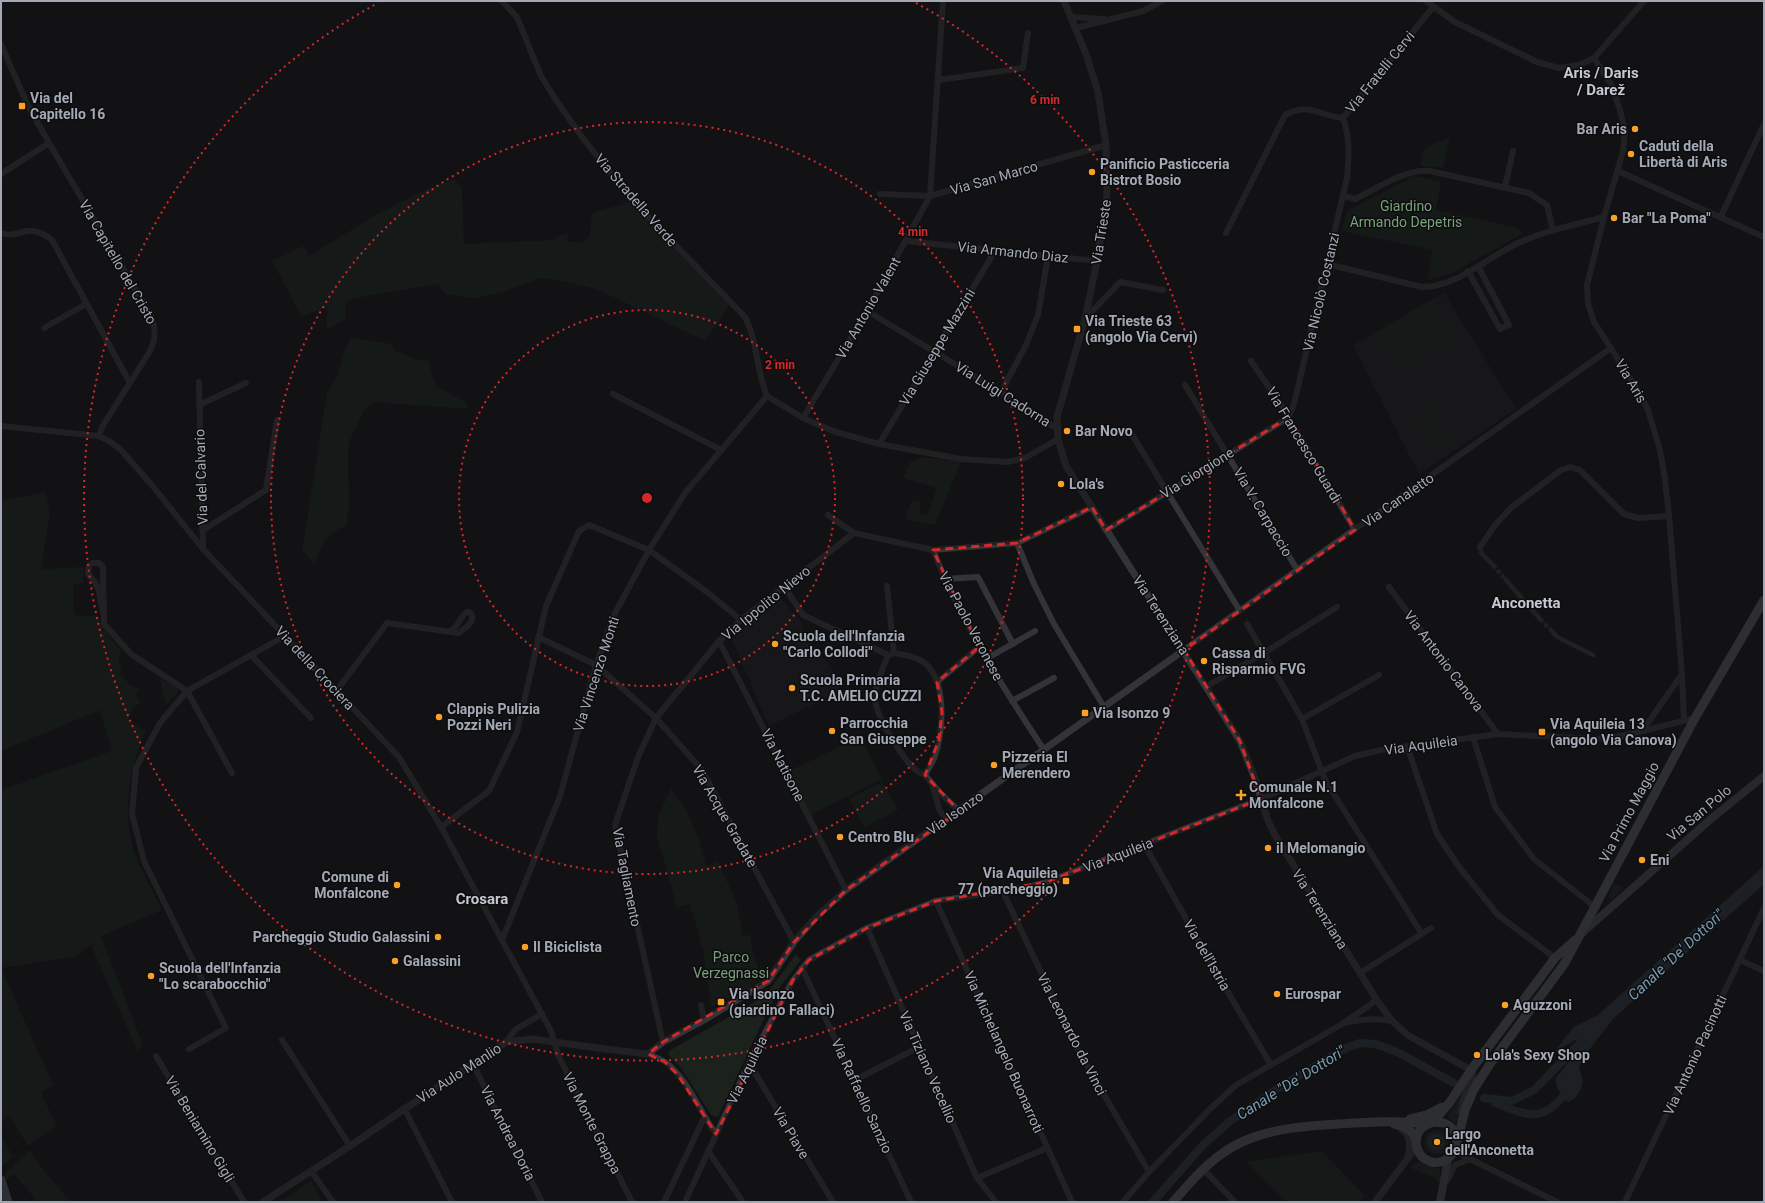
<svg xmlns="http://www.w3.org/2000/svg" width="1765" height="1203" font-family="Roboto,sans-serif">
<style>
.built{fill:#1e1e21}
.green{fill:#1a221b}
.water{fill:#283238}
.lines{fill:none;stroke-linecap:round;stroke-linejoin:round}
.canal{stroke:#283238;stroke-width:8}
.pedestrian-tunnel{stroke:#2f3034;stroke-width:4.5;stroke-dasharray:4.5 2;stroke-linecap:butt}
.pedestrian{stroke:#333439;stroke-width:4.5}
.minor{stroke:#333439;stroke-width:6}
.tertiary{stroke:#333439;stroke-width:7}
.secondary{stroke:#414349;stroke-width:8}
.primary{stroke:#4f5158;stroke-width:9}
.marked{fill:none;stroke:#d62828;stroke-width:3;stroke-dasharray:8 5;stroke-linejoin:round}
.ring{fill:none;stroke:#d62828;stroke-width:2;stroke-dasharray:2 4}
.poi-dot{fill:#f9a125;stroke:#0d0d0f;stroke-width:1.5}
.labels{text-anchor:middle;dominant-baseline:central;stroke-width:3;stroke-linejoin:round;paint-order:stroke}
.street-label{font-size:14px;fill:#a3aab5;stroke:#0d0d0f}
.poi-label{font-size:14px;font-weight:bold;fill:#a3aab5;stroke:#0d0d0f;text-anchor:start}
.park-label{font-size:14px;fill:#79a179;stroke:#0d0d0f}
.neighbourhood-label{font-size:15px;font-weight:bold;fill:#c4c8d1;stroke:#0d0d0f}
.water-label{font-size:15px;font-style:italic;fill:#789bb2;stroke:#0d0d0f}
.centre{fill:#d62828;stroke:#0d0d0f;stroke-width:2}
.ring-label{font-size:12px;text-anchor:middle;font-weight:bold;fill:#d62828;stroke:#0d0d0f;stroke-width:3;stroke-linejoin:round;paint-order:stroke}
</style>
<rect width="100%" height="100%" fill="#121214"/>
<!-- built -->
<g class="built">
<path d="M1444,293L1516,409L1419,474L1353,345Z"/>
<path d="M781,599L802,623L806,640L831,666L841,691L769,726L731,638Z"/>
</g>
<!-- green -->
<g class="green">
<path d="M1450,138L1443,168L1420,166L1423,150L1435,143Z"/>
<path d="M1414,176L1441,182L1436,210L1518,228L1524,233L1450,274L1427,280L1433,250L1342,231L1347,211Z"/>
<path d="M455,179L462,189L464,244L554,240L557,236L568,234L567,241L582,243L590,236L592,213L633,201L731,301L716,327L712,330L705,341L609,295L592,288L559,280L540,278L503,292L476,298L445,294L438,284L356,298L345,302V319L328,329L326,323L328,307L302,317L272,261L303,246L309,256L376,215L422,191Z"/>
<path d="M1434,298L1458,339L1401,370L1375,333Z"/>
<path d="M351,338L392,344L394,350L417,360H428L436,386L467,403L468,409L375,402L363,411L348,445L349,506L346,526C327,533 321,545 314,564L303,551V544L327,394L337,377L346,346Z"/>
<path d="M1431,403L1454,441L1435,453L1412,414Z"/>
<path d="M924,457L961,462L935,525L904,519L912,500L921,502L919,514L927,515L937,488L903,478L910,462Z"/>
<path d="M46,492L50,515L43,553L42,569L84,567L83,583L73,584L74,615L97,616L112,640L122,652L118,660L122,670L119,672L129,684L140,689L137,692L136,696L141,702L132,709L128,720L145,731C130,772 121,808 134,851C139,868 154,893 162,910L101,936L142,1043L138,1052L91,945L74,957L1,968L53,1085L41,1092L56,1126L28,1146L10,1117L1,1121V790L112,751L100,710L1,751V501Z"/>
<path d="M160,679L175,686L178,690L177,693L166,705Z"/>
<path d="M860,737L882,779L808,816L787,772Z"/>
<path d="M882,782L898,810L864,827L849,798Z"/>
<path d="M671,788L687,811L700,842L706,866L718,861L737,904L743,937L750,934L753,952L761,978L747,989L711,1007L704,954L690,904L677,907L657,836L658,817Z"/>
<path d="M1613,885H1620L1624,888L1612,899L1608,897Z"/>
<path d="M796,954L801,960L780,987L770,1006L718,1117L711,1115L682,1069L669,1055V1051L765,996Z"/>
<path d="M1462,1094L1458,1120L1455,1123L1448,1118V1114Z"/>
<circle cx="1437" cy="1142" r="12"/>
<path d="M1,1135L13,1157L2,1166L1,1163Z"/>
<path d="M30,1150L40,1166L69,1200L67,1202H38L14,1174L6,1180L5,1174Z"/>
<path d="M1322,1151L1365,1196L1360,1202H1287L1246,1162Z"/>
<path d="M1418,1162L1440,1169V1182H1437V1179L1417,1170L1416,1171L1410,1167Z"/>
<path d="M311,1181L323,1202H280Z"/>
</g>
<!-- water -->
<g class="water">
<path d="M1764,866V884L1614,1018L1584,1056L1579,1067L1583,1082L1581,1089L1575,1098L1568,1102C1562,1096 1555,1088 1556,1078L1582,1045L1577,1039L1554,1052L1574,1027L1598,1015Z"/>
<circle cx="1436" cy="1142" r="8"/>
</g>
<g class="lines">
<!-- canal -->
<g class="canal">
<path d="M1484,1098L1512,1101L1534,1090L1588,1035"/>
<path d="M1495,1103C1530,1117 1544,1123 1569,1089"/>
<path d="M1153,1202L1203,1145L1229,1122L1283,1085L1346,1048L1360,1043L1376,1044L1397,1052L1454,1083"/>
</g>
<!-- pedestrian-tunnel -->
<g class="pedestrian-tunnel">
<path d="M1493,565L1506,580"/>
<path d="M1540,619L1552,631"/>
</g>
<!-- pedestrian -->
<g class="pedestrian">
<path d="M1480,547L1481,553L1493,565"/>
<path d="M1506,580L1540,619"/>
<path d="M1552,631L1557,637L1593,655"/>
</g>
<!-- minor -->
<g class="minor">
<path d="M502,1L517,17L541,76L554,97L582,137L633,201L745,317C758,342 756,370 767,396"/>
<path d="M1426,1L1455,22L1537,62L1559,68L1579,65L1594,58L1644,1"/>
<path d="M1071,17L1104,19"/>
<path d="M1076,28L1143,11L1162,1"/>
<path d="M1,44L27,104L49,143L151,316C156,330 156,338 150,351L102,427L99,436"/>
<path d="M1594,58L1612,86L1620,110L1625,131L1623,151L1604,217L1587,285L1588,304L1594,322L1639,392L1648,410L1660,450L1665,479L1669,516L1682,674L1684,720"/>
<path d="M938,80L1023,68L1028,33"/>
<path d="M1618,171L1764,237"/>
<path d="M1,174L49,143"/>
<path d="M1505,187L1513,151"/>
<path d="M880,194L930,196L1106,145"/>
<path d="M1344,196L1355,199C1378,188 1404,169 1430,171L1529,193L1547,205L1553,231"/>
<path d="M1721,216L1764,124"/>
<path d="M1,233C19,240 27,220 52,240L130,383"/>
<path d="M1226,233L1285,115C1310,102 1319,116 1343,118L1433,7"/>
<path d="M906,241L1097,261"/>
<path d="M1327,264L1422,287C1456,287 1486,259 1516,244C1543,231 1575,225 1604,217"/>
<path d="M1468,271L1500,329L1509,325L1478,266"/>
<path d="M867,311L1001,392L1056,428"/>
<path d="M1085,319L1120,282L1163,290"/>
<path d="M44,328L86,304"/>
<path d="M1251,361L1280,403L1355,530"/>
<path d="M199,382L203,549"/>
<path d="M1185,385L1298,571"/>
<path d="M1001,392L1026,345L1038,315L1048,256"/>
<path d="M613,394L721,450"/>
<path d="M767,396L803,418L836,432L879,444L961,459L1007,462L1025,458L1058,439"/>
<path d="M199,405L246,383"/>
<path d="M803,418L867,311L930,196L943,1"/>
<path d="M1,426L99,436L109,441L120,449L151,484L203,549L399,757L441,827L551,1031L558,1055L632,1202"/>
<path d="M1131,433L1240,611"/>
<path d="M879,444L995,251"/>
<path d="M828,515L854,533L933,550L1017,543L1092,507"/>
<path d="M203,530L266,490L277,420"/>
<path d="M1106,530L1289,417L1294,404L1347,178C1349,158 1350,137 1343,118"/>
<path d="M1017,543L1034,584L1054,624L1104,707"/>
<path d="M1480,547L1495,525L1512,507L1561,470L1570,467L1580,470L1624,514L1638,518L1669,516"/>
<path d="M933,550C961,622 1002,686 1044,750"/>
<path d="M944,579L978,577L1013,644"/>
<path d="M784,586L803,615L888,655"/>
<path d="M887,586L894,653"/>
<path d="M1389,587L1498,734"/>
<path d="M104,616C98,597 104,591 88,574L89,566L92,563H99L103,567L104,624L131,654L187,691L232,773"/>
<path d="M1247,624L1302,719L1325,780L1422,934"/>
<path d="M538,637L596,665L656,718L702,770L794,942"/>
<path d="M719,641L846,890"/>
<path d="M1184,650L1611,348"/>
<path d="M894,653C905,655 920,657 928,666C947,687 943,734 934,759C931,764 928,770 925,775C923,774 919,773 917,771C904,761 873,713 875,696C876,683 883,668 888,655Z"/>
<path d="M251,655L311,718"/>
<path d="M986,659L1035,631"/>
<path d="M937,682L979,647"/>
<path d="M1207,686L1264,653L1337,607"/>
<path d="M337,690L387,623L459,633C466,627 476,622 471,613L467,612C459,617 459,627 450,631"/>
<path d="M1012,701L1054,678"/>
<path d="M1302,719L1379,675"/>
<path d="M1643,730L1682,674"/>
<path d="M1473,737L1495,807L1534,859L1595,907"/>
<path d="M1407,746L1437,834L1459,867L1498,915L1555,958"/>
<path d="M925,775L941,794L959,811"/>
<path d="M933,787L939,809L946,820"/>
<path d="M441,827L489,791L517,732L546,606L579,531L589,525L649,550L707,592L741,620"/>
<path d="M1144,844L1216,972L1271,1065"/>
<path d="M1003,892L1078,1050L1149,1172"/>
<path d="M936,901L1072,1202"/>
<path d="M867,928L977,1178L996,1202"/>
<path d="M502,940L560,796L596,665L614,615L649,550L685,493L767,396"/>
<path d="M1740,960L1764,971"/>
<path d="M802,968L911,1202"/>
<path d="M1360,973L1431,928"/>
<path d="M701,1005L704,1020"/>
<path d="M1345,1023C1361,1019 1376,1018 1392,1021"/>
<path d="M282,1040L350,1146"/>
<path d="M506,1042L516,1029L542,1014"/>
<path d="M663,1042L615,825L638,757L656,718L719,641L741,620L854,533"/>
<path d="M189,1049L226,1028L144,861L132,814L136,768L160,723L187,691L285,636"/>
<path d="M648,1054C654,1056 660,1059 665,1062C689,1080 699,1111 716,1134"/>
<path d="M156,1056L244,1202"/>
<path d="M749,1063L833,1202"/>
<path d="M473,1064L542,1202"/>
<path d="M855,1080L919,1047"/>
<path d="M404,1108L452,1202"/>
<path d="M708,1151L743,1202"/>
<path d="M1455,1151L1470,1159"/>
<path d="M1203,1169L1235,1202"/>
<path d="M311,1171L333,1202"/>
<path d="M977,1178L1047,1148"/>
<path d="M1447,1181L1455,1165L1470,1159L1557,1202"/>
<path d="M664,1202L704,1118"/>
<path d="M685,1202L749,1063L793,980L809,960L867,928L936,901L1025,888L1047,882L1261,799L1355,756L1381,750L1498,734L1598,739L1622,736L1695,718"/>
<path d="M1123,1202L1149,1172L1210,1109L1236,1085L1342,1024L1370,1005L1376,999"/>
<path d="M1625,1202L1764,908"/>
</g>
<!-- tertiary -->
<g class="tertiary">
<path d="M1064,1L1086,54L1098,92L1106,145L1107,193L1097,261L1085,319L1057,417L1058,439L1066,466L1240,741L1254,776L1268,821L1275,835L1376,999L1392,1021L1409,1036L1471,1070C1477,1078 1468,1087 1465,1095C1463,1101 1462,1106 1461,1112"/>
<path d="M1399,1127C1410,1134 1412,1144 1408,1156"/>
<path d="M263,1202L350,1146L400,1112L506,1042L533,1039L605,1049L648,1054L663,1042L704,1020L768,981L794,942L816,917L846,890L1184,650"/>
<path d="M1375,1202L1417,1146"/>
</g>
<!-- secondary -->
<g class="secondary">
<path d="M1582,933L1712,818L1764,776"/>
<path d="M1440,1202L1448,1159"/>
</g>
<!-- primary -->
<g class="primary">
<path d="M1410,1119L1427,1115L1442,1107"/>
<path d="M1433,1122L1450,1102L1471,1070L1555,958L1575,940"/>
<path d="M1394,1124C1405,1126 1412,1129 1416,1140"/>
<path d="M1457,1144C1458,1111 1409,1118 1417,1148C1419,1154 1423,1159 1429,1161C1441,1166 1452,1158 1456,1147L1465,1110L1474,1089L1490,1064L1565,963L1695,718L1764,600"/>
<path d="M1,1180L8,1202"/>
<path d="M1173,1202C1194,1178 1214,1154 1244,1141C1274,1128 1307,1126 1339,1124C1369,1122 1397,1120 1427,1124"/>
</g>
</g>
<!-- marked area -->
<path d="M0 0H1765V1203H0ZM1289,417L1355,530L1184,650L1240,741L1261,799L1047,882L936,901L867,928L809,960L793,980L716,1134L678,1075L665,1062L648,1054L663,1042L768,981L794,942L846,890L959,811L925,775L939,740L942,712L937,682L979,647L933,550L1017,543L1092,507L1106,530Z" fill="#121214" fill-opacity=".55" fill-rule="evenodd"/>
<path class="marked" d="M1289,417L1355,530L1184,650L1240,741L1261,799L1047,882L936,901L867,928L809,960L793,980L716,1134L678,1075L665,1062L648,1054L663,1042L768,981L794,942L846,890L959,811L925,775L939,740L942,712L937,682L979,647L933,550L1017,543L1092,507L1106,530Z"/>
<!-- distance rings -->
<g class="ring">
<circle cx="647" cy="498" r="188"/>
<circle cx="647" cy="498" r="376"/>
<path d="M916 3A563 563 0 1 1 378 3"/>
</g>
<!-- markers -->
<g class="poi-dot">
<rect x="18" y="102" width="8" height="8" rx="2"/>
<circle cx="1635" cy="129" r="4"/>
<circle cx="1631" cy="154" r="4"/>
<circle cx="1092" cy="172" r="4"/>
<circle cx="1614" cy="218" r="4"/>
<rect x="1073" y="325" width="8" height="8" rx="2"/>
<circle cx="1067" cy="431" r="4"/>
<circle cx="1061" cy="484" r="4"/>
<circle cx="775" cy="644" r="4"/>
<circle cx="1204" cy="661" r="4"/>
<circle cx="792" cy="688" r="4"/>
<rect x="1081" y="709" width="8" height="8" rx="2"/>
<circle cx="439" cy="717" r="4"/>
<circle cx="832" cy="731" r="4"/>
<rect x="1538" y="728" width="8" height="8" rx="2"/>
<circle cx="994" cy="765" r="4"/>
<path d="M1239 789h4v4h4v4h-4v4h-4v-4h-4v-4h4z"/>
<circle cx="840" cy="837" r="4"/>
<circle cx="1268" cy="848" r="4"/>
<circle cx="1642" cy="860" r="4"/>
<rect x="1062" y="877" width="8" height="8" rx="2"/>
<circle cx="397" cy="885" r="4"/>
<circle cx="438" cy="937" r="4"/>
<circle cx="525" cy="947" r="4"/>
<circle cx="395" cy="961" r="4"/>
<circle cx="151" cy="976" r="4"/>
<circle cx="1277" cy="994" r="4"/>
<rect x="717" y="998" width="8" height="8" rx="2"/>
<circle cx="1505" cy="1005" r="4"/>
<circle cx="1477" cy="1055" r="4"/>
<circle cx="1437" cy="1142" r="4"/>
</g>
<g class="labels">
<!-- street labels -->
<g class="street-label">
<text transform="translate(1380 72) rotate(-51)">Via Fratelli Cervi</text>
<text transform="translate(994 178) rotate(-16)">Via San Marco</text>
<text transform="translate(636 200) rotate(49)">Via Stradella Verde</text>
<text transform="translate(1101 232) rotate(-81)">Via Trieste</text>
<text transform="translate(1013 252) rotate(6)">Via Armando Diaz</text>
<text transform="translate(118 262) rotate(60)">Via Capitello del Cristo</text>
<text transform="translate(1321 292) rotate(-77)">Via Nicolò Costanzi</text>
<text transform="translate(868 308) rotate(-60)">Via Antonio Valent</text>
<text transform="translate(937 347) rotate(-59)">Via Giuseppe Mazzini</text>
<text transform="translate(1631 381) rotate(59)">Via Aris</text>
<text transform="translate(1003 394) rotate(32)">Via Luigi Cadorna</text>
<text transform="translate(1304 445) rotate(59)">Via Francesco Guardi</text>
<text transform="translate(1197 473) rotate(-32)">Via Giorgione</text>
<text transform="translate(201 477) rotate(-92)">Via del Calvario</text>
<text transform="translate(1398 500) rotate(-35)">Via Canaletto</text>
<text transform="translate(1263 512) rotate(59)">Via V. Carpaccio</text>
<text transform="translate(766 603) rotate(-39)">Via Ippolito Nievo</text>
<text transform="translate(1161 615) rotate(57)">Via Terenziana</text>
<text transform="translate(971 626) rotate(62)">Via Paolo Veronese</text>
<text transform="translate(1444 661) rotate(53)">Via Antonio Canova</text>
<text transform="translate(315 668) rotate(47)">Via della Crociera</text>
<text transform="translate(596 674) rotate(-72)">Via Vincenzo Monti</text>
<text transform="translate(1421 745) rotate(-8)">Via Aquileia</text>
<text transform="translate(783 765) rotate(63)">Via Natisone</text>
<text transform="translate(1629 812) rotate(-62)">Via Primo Maggio</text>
<text transform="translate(955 813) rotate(-35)">Via Isonzo</text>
<text transform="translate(1699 813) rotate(-40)">Via San Polo</text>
<text transform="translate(725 816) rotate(60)">Via Acque Gradate</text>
<text transform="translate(1118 855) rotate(-21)">Via Aquileia</text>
<text transform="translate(627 877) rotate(79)">Via Tagliamento</text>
<text transform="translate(1320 909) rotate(58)">Via Terenziana</text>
<text transform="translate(1207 955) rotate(60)">Via dell'Istria</text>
<text transform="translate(1072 1034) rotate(63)">Via Leonardo da Vinci</text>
<text transform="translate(1004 1052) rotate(66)">Via Michelangelo Buonarroti</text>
<text transform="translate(1695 1055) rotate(-65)">Via Antonio Pacinotti</text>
<text transform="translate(928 1067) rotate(66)">Via Tiziano Vecellio</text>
<text transform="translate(747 1070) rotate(-64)">Via Aquileia</text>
<text transform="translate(459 1073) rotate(-33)">Via Aulo Manlio</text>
<text transform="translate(862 1096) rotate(65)">Via Raffaello Sanzio</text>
<text transform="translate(592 1123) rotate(63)">Via Monte Grappa</text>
<text transform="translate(200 1129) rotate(59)">Via Beniamino Gigli</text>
<text transform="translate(508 1133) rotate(63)">Via Andrea Doria</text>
<text transform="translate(791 1133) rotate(59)">Via Piave</text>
</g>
<!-- poi labels -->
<g class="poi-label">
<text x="30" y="98">Via del<tspan x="30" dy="16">Capitello 16</tspan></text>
<text x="1627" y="129" text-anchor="end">Bar Aris</text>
<text x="1639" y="146">Caduti della<tspan x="1639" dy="16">Libertà di Aris</tspan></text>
<text x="1100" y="164">Panificio Pasticceria<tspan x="1100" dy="16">Bistrot Bosio</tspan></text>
<text x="1622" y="218">Bar "La Poma"</text>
<text x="1085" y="321">Via Trieste 63<tspan x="1085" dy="16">(angolo Via Cervi)</tspan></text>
<text x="1075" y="431">Bar Novo</text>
<text x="1069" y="484">Lola's</text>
<text x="783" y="636">Scuola dell'Infanzia<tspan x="783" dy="16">"Carlo Collodi"</tspan></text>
<text x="1212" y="653">Cassa di<tspan x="1212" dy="16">Risparmio FVG</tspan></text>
<text x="800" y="680">Scuola Primaria<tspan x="800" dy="16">T.C. AMELIO CUZZI</tspan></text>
<text x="447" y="709">Clappis Pulizia<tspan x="447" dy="16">Pozzi Neri</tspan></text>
<text x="1093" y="713">Via Isonzo 9</text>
<text x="840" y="723">Parrocchia<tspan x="840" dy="16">San Giuseppe</tspan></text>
<text x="1550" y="724">Via Aquileia 13<tspan x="1550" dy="16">(angolo Via Canova)</tspan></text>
<text x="1002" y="757">Pizzeria El<tspan x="1002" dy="16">Merendero</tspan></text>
<text x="1249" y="787">Comunale N.1<tspan x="1249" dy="16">Monfalcone</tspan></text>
<text x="848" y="837">Centro Blu</text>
<text x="1276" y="848">il Melomangio</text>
<text x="1650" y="860">Eni</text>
<text x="1058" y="873" text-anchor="end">Via Aquileia<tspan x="1058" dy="16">77 (parcheggio)</tspan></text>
<text x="389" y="877" text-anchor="end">Comune di<tspan x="389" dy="16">Monfalcone</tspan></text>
<text x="430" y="937" text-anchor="end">Parcheggio Studio Galassini</text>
<text x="533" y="947">Il Biciclista</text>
<text x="403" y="961">Galassini</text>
<text x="159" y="968">Scuola dell'Infanzia<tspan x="159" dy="16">"Lo scarabocchio"</tspan></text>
<text x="729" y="994">Via Isonzo<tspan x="729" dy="16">(giardino Fallaci)</tspan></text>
<text x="1285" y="994">Eurospar</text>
<text x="1513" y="1005">Aguzzoni</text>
<text x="1485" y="1055">Lola's Sexy Shop</text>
<text x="1445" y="1134">Largo<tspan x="1445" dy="16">dell'Anconetta</tspan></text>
</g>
<!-- park labels -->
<g class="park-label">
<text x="1406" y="206">Giardino<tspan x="1406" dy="16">Armando Depetris</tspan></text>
<text x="731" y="957">Parco<tspan x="731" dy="16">Verzegnassi</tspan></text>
</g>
<!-- neighbourhood labels -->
<g class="neighbourhood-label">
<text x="1601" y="73">Aris / Daris<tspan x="1601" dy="17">/ Darež</tspan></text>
<text x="1526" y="603">Anconetta</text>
<text x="482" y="899">Crosara</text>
</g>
<!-- water labels -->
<g class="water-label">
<text transform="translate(1676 955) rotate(-43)">Canale "De' Dottori"</text>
<text transform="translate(1291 1083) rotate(-32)">Canale "De' Dottori"</text>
</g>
</g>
<circle cx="647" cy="498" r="6" class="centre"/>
<g class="ring-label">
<text x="1045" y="104">6 min</text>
<text x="913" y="236">4 min</text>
<text x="780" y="369">2 min</text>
</g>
<!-- border -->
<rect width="1765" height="1203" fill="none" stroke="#a3aab5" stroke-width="4"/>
</svg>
